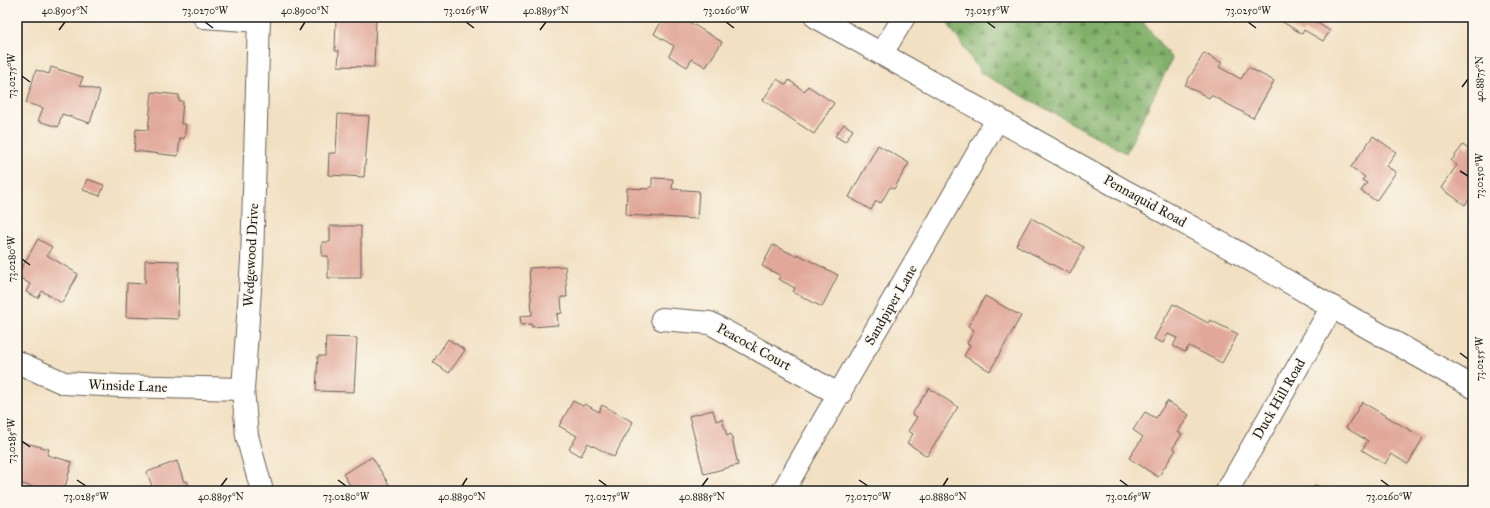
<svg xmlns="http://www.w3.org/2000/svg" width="1490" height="508" font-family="'IM FELL Great Primer',serif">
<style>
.forest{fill:url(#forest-firs);stroke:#4e6642}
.building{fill:#e1a89a}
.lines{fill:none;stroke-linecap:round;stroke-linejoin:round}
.minor-casing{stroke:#676156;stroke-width:24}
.minor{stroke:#fff;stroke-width:22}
.ticks{fill:none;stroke:#1c1c1c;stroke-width:1.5}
.labels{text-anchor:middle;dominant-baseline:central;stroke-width:3.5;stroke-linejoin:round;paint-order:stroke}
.street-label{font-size:14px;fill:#1c1c1c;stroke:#fbf7ec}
.neatline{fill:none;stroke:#1c1c1c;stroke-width:1.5}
.ticks-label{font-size:10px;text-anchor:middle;fill:#1c1c1c}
</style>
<defs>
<pattern id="forest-firs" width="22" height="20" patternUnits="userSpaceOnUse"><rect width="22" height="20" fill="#80b069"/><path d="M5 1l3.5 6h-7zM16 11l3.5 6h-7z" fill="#688e56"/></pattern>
</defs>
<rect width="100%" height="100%" fill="#fbf7ec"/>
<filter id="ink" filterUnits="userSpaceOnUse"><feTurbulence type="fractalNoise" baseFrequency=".025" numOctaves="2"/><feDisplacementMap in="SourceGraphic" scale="8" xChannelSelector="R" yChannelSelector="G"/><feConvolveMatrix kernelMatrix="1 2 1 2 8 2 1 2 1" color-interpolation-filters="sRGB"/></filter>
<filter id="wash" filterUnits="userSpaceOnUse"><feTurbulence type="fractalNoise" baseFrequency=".012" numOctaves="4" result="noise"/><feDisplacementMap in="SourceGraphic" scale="16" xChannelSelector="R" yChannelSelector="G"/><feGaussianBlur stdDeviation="0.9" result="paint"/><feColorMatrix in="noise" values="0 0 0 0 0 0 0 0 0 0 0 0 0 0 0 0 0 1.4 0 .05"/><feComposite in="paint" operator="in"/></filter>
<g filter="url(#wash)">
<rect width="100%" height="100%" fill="#f2e0c2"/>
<!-- forest -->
<path class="forest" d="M953,17H1139L1172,59L1126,153L981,73L948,24Z"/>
<g id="blocks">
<!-- building -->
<g class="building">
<path d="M343,17H376L374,67L338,66L339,51H335L336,18L343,19Z"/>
<path d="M664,17H681L722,42L706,67L692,59L687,67L669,56L674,46L654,34Z"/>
<path d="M1280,17H1313L1311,19L1330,31L1323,41L1304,30L1302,34L1278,19Z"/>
<path d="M1204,53L1222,63L1219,67L1241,79L1248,67L1274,81L1253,118L1211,95L1209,98L1185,85Z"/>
<path d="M51,67L83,77L80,85L100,91L90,123L62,114L58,127L38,121L43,108L26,103L36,70L49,74Z"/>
<path d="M777,79L786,85L789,80L804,91L808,86L834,103L814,134L763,100Z"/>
<path d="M152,92L179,95V101H183L181,124H186L184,139L180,138L178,156L134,151L136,129L148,130Z"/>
<path d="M338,114L369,116L364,177L328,175L329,153H336Z"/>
<path d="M844,124L853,130L845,142L835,136Z"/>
<path d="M1373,136L1396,152L1386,166L1396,172L1376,201L1361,191L1367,183L1362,180L1365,177L1351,167Z"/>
<path d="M1473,143V194L1465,205L1441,188L1457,165L1451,161L1463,145L1468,149Z"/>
<path d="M878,145L909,163L894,189L890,187L881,203L876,201L871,210L849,197Z"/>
<path d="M652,178L673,179L672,189L699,191L697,219L626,215L627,188L649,189V187H652Z"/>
<path d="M87,179L104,185L100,196L83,190Z"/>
<path d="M1031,218L1084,247L1070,274L1016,245Z"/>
<path d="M330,226H361V278H328V256H322V242H330Z"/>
<path d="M38,239L52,247L47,255L78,274L62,303L42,291L38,298L26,292L30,284L17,276Z"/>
<path d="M773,245L796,256L797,254L838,275L822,307L793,292L795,288L778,279L781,276L762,266Z"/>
<path d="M145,260L179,261L178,319L126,317L127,283L145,284Z"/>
<path d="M565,266L567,297H561L562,313L557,314L558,325L532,327L531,324L521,325L520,316L532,315L529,268Z"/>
<path d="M1473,292V304L1468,301Z"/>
<path d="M985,296L1021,316L990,371L964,356L970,345L967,344L974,330L968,326Z"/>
<path d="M1173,304L1208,323L1210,320L1238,334L1222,363L1189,346L1185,352L1173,346L1177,338L1168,334L1163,343L1154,339Z"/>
<path d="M326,337L357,338L354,392L316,391L318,356H325Z"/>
<path d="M448,339L465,350L449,373L433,362Z"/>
<path d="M929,388L958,407L927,456L907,443L913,434L908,431L917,417L912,414Z"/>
<path d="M573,401L583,406L585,404L599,412L602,405L633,422L614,457L588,443L581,456L569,449L577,436L559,426Z"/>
<path d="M1167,401L1189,415L1178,432L1182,434L1173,448L1176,450L1158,477L1129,458L1143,437L1133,430L1145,412L1156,418Z"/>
<path d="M1362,402L1423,438L1408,464L1391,454L1385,464L1362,450L1368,441L1346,428Z"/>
<path d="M713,410L716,421L722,419L727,436L731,434L738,465L704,474L689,416Z"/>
<path d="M18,441L49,449L47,455L72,462L64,491H45L17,482V445Z"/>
<path d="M372,457L393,491H354L343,474Z"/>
<path d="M177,461L184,482L187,481L191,491H148L153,489L147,472Z"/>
<path d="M1315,485L1327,491H1312Z"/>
</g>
</g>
</g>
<g filter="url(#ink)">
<use href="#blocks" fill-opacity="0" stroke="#676156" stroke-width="1"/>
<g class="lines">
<defs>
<g id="minor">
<path d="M204,17L259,21"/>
<path d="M259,17L252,261L243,389L247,436L262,491"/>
<path d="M816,17L1125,191L1230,248L1332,307L1473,387"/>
<path d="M882,53L904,17"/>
<path d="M662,319L710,323L840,395"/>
<path d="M17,362L64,383L121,386L243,389"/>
<path d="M783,491L998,118"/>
<path d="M1227,491L1332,307"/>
</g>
</defs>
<!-- minor casing -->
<use href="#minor" class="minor-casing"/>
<!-- minor -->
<use href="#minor" class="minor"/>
</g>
</g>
<!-- ticks -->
<path class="ticks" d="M205,22L213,28M466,22L474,28M726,22L734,28M987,22L995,28M1248,22L1256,28M59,30L65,22M300,30L305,22M540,30L546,22M22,76L30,82M1462,87L1468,79M1460,171L1468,176M22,259L30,265M1460,353L1468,359M22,441L30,447M77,480L86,486M338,480L346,486M599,480L607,486M859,480L868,486M1120,480L1128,486M1381,480L1389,486M221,486L227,478M462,486L467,478M702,486L708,478M943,486L948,478"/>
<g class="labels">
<!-- street labels -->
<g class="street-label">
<text transform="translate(1145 201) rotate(29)">Pennaquid Road</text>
<text transform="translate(251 255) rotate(-87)">Wedgewood Drive</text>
<text transform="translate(891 305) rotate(-60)">Sandpiper Lane</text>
<text transform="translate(754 347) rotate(29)">Peacock Court</text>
<text transform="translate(128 386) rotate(2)">Winside Lane</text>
<text transform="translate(1279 399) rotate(-60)">Duck Hill Road</text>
</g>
</g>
<!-- margin -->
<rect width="1490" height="508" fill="none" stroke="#fbf7ec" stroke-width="44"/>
<rect x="22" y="22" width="1446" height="464" class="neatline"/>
<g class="ticks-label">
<text x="65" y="14">40.8905°N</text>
<text x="205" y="14">73.0270°W</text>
<text x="305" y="14">40.8900°N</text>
<text x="466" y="14">73.0265°W</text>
<text x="546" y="14">40.8895°N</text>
<text x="726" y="14">73.0260°W</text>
<text x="987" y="14">73.0255°W</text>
<text x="1248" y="14">73.0250°W</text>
<text transform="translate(11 76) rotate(-90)" y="4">73.0275°W</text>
<text transform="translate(1479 79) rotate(-90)" y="4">40.8875°N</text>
<text transform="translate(1479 176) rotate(-90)" y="4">73.0250°W</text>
<text transform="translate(11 259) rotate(-90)" y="4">73.0280°W</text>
<text transform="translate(1479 359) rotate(-90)" y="4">73.0255°W</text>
<text transform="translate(11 441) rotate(-90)" y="4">73.0285°W</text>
<text x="86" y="500">73.0285°W</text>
<text x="221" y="500">40.8895°N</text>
<text x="346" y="500">73.0280°W</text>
<text x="462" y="500">40.8890°N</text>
<text x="607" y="500">73.0275°W</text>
<text x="702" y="500">40.8885°N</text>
<text x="868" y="500">73.0270°W</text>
<text x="943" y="500">40.8880°N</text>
<text x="1128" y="500">73.0265°W</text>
<text x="1389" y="500">73.0260°W</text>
</g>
</svg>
